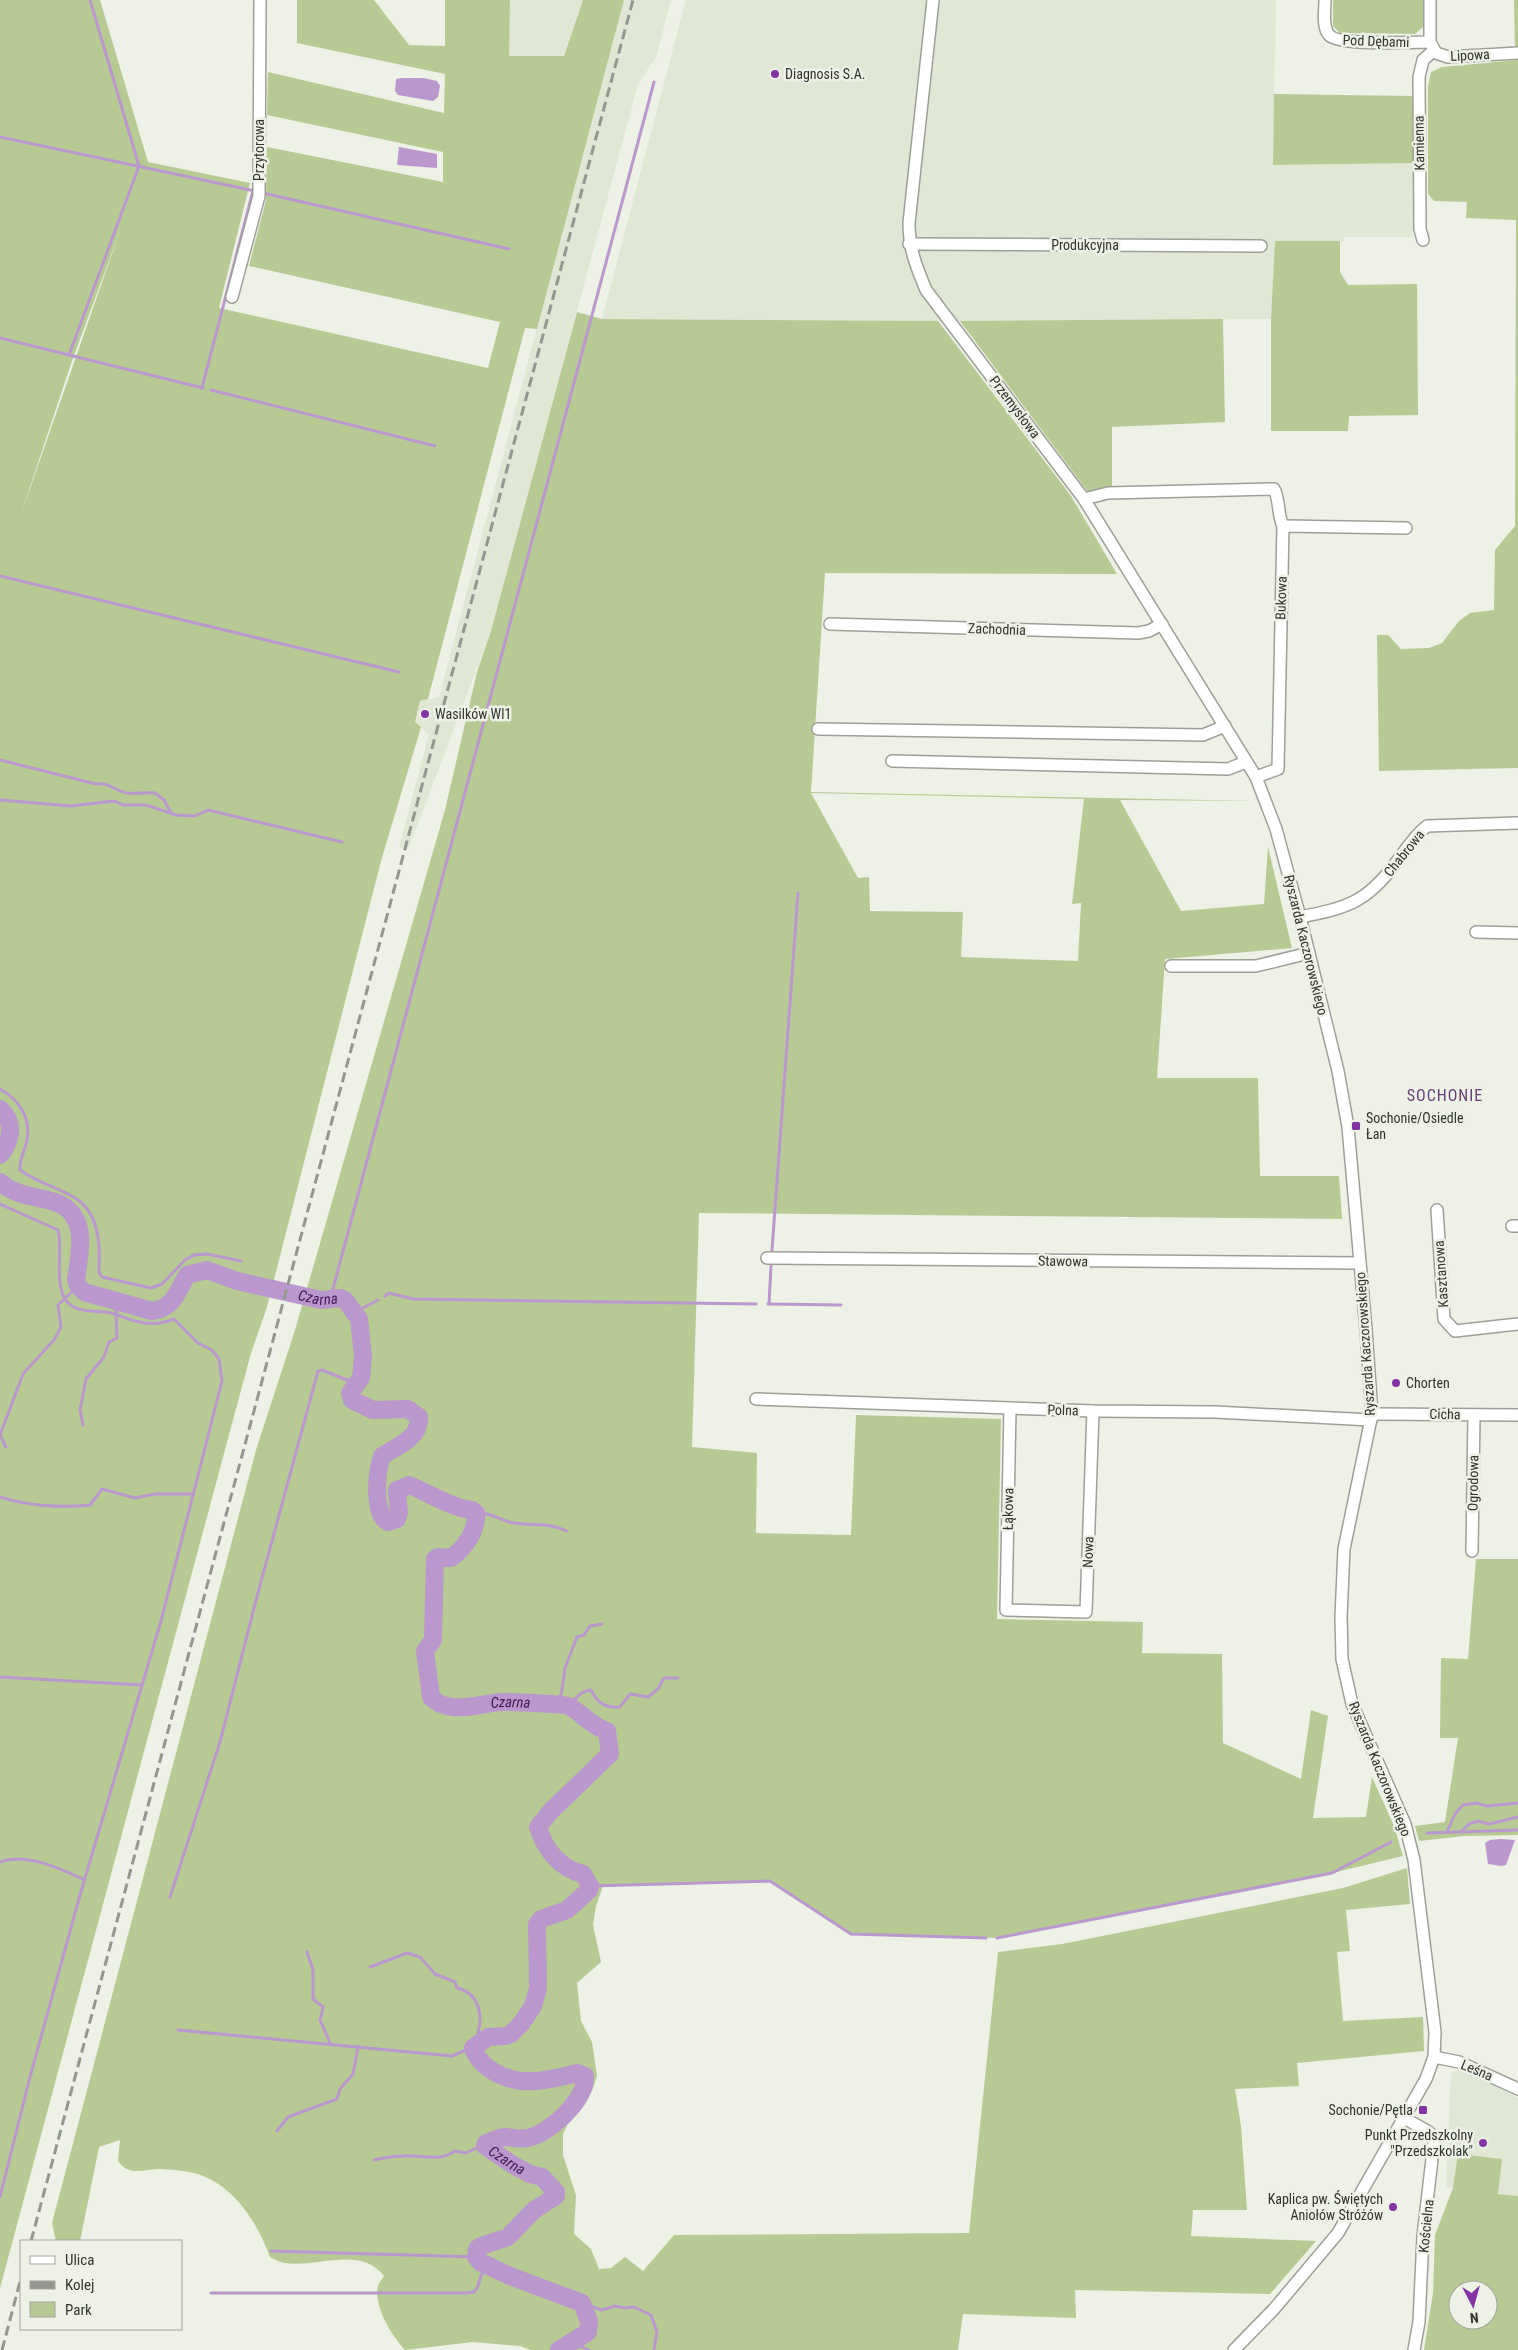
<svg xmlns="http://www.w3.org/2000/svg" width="1518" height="2350" font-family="'Roboto Condensed',sans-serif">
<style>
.built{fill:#e0e7d5}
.green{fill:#b7ca94;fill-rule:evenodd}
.water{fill:#ba97cd}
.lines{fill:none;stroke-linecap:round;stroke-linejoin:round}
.stream{stroke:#ba97cd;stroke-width:3}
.river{stroke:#ba97cd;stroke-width:18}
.minor-casing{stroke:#9da097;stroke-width:14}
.minor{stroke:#fff;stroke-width:11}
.rail{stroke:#94978f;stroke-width:3;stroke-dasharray:10 5;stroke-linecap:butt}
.poi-dot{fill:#8234a5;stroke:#edf1e6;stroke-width:2}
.labels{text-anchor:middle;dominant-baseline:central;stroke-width:5;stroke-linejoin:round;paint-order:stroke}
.street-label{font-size:14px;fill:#323430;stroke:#edf1e6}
.poi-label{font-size:14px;fill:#323430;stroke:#edf1e6;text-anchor:start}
.water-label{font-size:15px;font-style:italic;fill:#441858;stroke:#edf1e6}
.quarter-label{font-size:16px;letter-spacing:1px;fill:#643e77;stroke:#edf1e6}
</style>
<rect width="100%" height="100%" fill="#edf1e6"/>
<!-- built -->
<g class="built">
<path d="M510,0H583L564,56H508Z"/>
<path d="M624,0H671L656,57L638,84L491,631L408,850L399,847L429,734L415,722L420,701L439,697Z"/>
<path d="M686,0H1276L1273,165L1413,163V237H1344V241H1275L1271,319L938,321L602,319Z"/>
<path d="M1460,2069L1518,2098V2196L1446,2187L1451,2073Z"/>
</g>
<!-- green -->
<g class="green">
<path d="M0,0H100L148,162L250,183L219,308L488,368L500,322L249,266L266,200L267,147L443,182V152L267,115L268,72L444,113L445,74L297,43V0H374L409,45L445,46V0H510L509,56H564L583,0H624L537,329L525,328L428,699L420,701L415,722L421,727L381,861L267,1307L251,1353L0,2288ZM121,228L20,517L72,361Z"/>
<path d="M1333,0H1423V27L1415,34L1340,33L1333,26Z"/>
<path d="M1514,0H1518V49H1515Z"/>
<path d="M1518,60V768L1379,771L1377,635H1388L1401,649L1429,648L1442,643L1459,621L1470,613L1494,610L1495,550L1515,526L1516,220L1466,218L1467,202L1434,201L1428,194V86L1431,72L1442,67Z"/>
<path d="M1274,94L1414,96L1413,163L1273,165Z"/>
<path d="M1275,241H1340V272L1348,285L1417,284L1418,415L1349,416L1348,431H1271V319Z"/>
<path d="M577,312L602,319L938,321L1071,496L1117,574L825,573L811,792L1255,801L1120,800L1181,911L1264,904L1268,847L1292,948L1165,959L1157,1078H1258L1260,1176H1339L1342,1219L699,1213L692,1447L757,1453L756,1533L851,1535L856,1415L1001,1419L997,1619L1143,1622L1142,1653L1222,1654L1223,1743L1301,1779L1311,1710L1328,1716L1313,1818L1366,1817L1372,1777L1394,1826L1403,1856L1332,1873L997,1938L851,1934L770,1881L603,1886L596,1906L593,1925L601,1962L577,1983L581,2021L592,2042L597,2076L592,2091L574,2111L563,2134V2155L576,2195L574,2234L591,2249L599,2269L611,2268L625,2257L643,2271L674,2235L969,2233L998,1952L1062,1944L1343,1888L1407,1868L1410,1904L1346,1910L1350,1951L1337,1952L1343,2021L1423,2017L1424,2051L1297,2063L1299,2086L1235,2089L1241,2126L1247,2210H1193L1191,2236L1316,2241L1270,2294L1075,2290L1076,2318L963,2314L958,2350H531L520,2346L473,2342L405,2350C392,2336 373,2306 378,2286C379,2283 382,2279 384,2276C361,2245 316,2268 284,2263C280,2262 274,2259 270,2257C257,2221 230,2179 189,2172C179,2170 166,2169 155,2169C140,2171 128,2175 118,2161L120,2140L99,2147L80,2241H56L52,2223L256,1450L295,1330L445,810L477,672L491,631ZM811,793L1084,799L1072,904L1081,903L1078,961L961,957L963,912L870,911L869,877L858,878Z"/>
<path d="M1223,319L1225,422L1112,427V488L1088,492L960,321Z"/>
<path d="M1476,1559H1518V1835L1464,1836L1419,1841L1415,1826L1445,1822L1458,1738H1440L1441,1658L1468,1659Z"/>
<path d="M1458,2154L1502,2159L1498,2194L1518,2196V2350H1424L1433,2293L1435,2235L1453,2188ZM1458,2290H1488V2320H1458Z"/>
</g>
<!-- water -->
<g class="water">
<path d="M402,78H423L437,81L440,86L438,97L433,101L398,95L395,91L396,79Z"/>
<path d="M399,147L437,154V168L397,165Z"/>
<path d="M1501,1839L1515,1840L1506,1865L1501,1866L1488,1864L1485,1843L1490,1840Z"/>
</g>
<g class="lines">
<!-- stream -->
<g class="stream">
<path d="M0,137L255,191"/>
<path d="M263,193L509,249"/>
<path d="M0,338L203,388"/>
<path d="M69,355L139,166L90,0"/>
<path d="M202,388L253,191"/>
<path d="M211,390L435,446"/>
<path d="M0,576L399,672"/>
<path d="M0,760L96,784C109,782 115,791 127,793C136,794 146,792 155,793L164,800L171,813"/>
<path d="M0,800L71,806L114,801L123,805H146L176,815L195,816L208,810L342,842"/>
<path d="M0,1089C19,1099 31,1118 27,1140C25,1150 19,1160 20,1170C53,1194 91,1188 98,1237C100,1248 99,1260 99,1272L102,1277L151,1288L162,1284L185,1260L194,1255L207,1254L241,1261"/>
<path d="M0,1204L58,1230C63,1251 54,1280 65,1299C74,1314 96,1310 111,1313C121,1315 130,1321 140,1322C151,1325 164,1323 174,1319L198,1343L212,1350L219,1359L222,1381L161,1621L80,1895L30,2077L0,2197"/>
<path d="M772,1250L798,893"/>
<path d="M385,1296L389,1293L413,1299L756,1304"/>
<path d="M330,1300L654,82"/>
<path d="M768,1304L841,1305"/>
<path d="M769,1304L771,1266"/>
<path d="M355,1312L378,1300"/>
<path d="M83,1425L80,1410L86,1379L104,1357L109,1342L117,1338L116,1315L118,1300"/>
<path d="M6,1447L0,1435L23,1374L54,1340L61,1327L58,1305L78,1286"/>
<path d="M0,1497C26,1506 63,1508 90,1505L102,1489L135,1498L155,1494H193"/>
<path d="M476,1513C493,1512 499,1521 514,1523C533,1526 549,1522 567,1531"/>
<path d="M0,1677L142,1685"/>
<path d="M558,1705L562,1690L565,1668L577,1637L584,1635L590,1626L602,1624"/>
<path d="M570,1707C576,1698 580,1691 591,1690C598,1704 606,1708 620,1707L630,1694L648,1697L658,1689L664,1678H678"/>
<path d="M1447,1832L1455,1814L1463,1805L1476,1803L1487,1806L1518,1803"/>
<path d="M1461,1832L1469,1824L1478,1821L1489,1824L1518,1817"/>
<path d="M1427,1833L1518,1830"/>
<path d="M0,1862C26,1852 61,1869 85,1880"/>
<path d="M590,1886L770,1881L851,1934L986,1938"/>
<path d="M170,1897L220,1742L255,1604L318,1371L322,1370L357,1384"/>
<path d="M997,1938L1332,1873L1391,1842"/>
<path d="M307,1952L313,1970V1999L323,2007L320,2020L331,2045"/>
<path d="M370,1967L407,1953L420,1957L435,1974L455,1982L457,1988C479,1993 483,2014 478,2033L485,2039"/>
<path d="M178,2030L452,2056L475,2046"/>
<path d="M277,2131L288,2117L337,2099L340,2089L353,2074L358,2047"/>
<path d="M374,2160C383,2158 393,2156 402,2156C420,2154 438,2163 455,2151L466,2153L485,2144"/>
<path d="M271,2251L476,2257"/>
<path d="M211,2293H465L474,2292L477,2288L485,2265"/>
<path d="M582,2303L602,2310L615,2306L624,2308L634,2307L651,2315L657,2332L654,2350"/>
<path d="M571,2342L589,2350"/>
</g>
<!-- river -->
<g class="river">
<path d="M0,1109C15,1122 12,1140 0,1155"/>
<path id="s1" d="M0,1182C9,1190 23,1195 35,1197C43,1199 55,1201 62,1205C89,1221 79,1255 76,1280L78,1286L84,1292L152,1311C174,1308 177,1292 187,1275L207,1270L237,1281L321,1300L341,1298L345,1300L359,1319L363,1356L361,1378L350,1393L352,1400L373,1410L408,1409L419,1417C420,1439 397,1446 382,1456C377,1470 372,1514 388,1522L397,1519L399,1513L397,1490L409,1485C429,1493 452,1508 472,1510L476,1513C477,1531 465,1548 451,1558L438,1557L435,1559L433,1640L425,1651L431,1697C449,1717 482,1702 504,1702C512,1702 565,1704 569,1706C583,1714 591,1726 607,1731L610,1754L550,1812L538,1827C545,1850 560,1868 583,1874L590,1886L589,1890L567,1910L541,1919L537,1924L538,1988L533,2006L521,2024L511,2034L506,2036L488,2037L473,2048C475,2056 481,2062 487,2067C515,2089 546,2081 577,2073L585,2076C586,2100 550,2133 528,2138C519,2140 512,2137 505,2137C500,2137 492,2141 486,2143L485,2146L513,2165L530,2174L542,2177L556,2192V2196L534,2210L508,2237L481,2246L477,2249L476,2257L480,2262L510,2276L582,2303L589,2321L588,2332L559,2350"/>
</g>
<defs>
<g id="minor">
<path d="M933,0L909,223C909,249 916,266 926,290L1084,499L1256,777L1276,829L1300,917L1338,1071L1348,1127L1366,1330L1372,1414L1344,1549L1341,1617L1342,1659L1352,1704L1405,1824L1414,1860L1435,2032L1434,2057L1426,2079L1338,2233L1274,2309L1234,2350"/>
<path d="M1325,0C1325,10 1322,27 1329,35C1338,46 1412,42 1430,42"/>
<path d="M1430,0V42L1436,53L1448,57L1518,53"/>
<path d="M1423,240L1420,229L1419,77L1423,60L1433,51"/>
<path d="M909,244L1261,246"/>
<path d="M232,297L259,196L260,0"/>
<path d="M1084,499L1108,493L1274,489C1280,500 1277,513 1283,526"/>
<path d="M830,624L1138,633L1149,631L1162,624"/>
<path d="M818,729L1203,735L1225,726"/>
<path d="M892,761L1228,769L1246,762"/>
<path d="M1256,777L1278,769L1283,526L1406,528"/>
<path d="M1300,917C1346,908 1366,903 1395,864C1405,851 1414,836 1427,826L1518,823"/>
<path d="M1476,932L1518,933"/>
<path d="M1171,966H1256L1309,953"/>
<path d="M1437,1210L1444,1319L1455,1331L1518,1324"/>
<path d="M1512,1226H1518"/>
<path d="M767,1258L1360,1263"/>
<path d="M756,1399L1093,1411L1215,1412L1371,1420"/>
<path d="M1010,1408L1006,1610L1086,1612L1093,1411"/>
<path d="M1372,1414L1518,1415"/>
<path d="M1472,1551L1474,1415"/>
<path d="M1434,2057L1459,2062L1518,2089"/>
<path d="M1404,2118L1429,2132L1434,2142L1423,2236L1419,2322L1414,2350"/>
</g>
</defs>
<!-- minor casing -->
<use href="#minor" class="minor-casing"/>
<!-- minor -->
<use href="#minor" class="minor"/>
<!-- rail -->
<g class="rail">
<path d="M31,2241L633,0"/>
<path d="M2,2350L21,2278"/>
</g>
</g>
<!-- markers -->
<g class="poi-dot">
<circle cx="775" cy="74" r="5"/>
<circle cx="425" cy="714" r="5"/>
<rect x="1351" y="1121" width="10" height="10" rx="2.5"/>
<circle cx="1396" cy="1383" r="5"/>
<rect x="1418" y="2105" width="10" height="10" rx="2.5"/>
<circle cx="1483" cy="2143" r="5"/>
<circle cx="1393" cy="2207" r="5"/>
</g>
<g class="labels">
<!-- street labels -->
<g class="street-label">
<text transform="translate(1376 41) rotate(2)">Pod Dębami</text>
<text transform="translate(1470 55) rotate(-3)">Lipowa</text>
<text transform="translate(1419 143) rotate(-91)">Kamienna</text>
<text transform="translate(259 150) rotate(-90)">Przytorowa</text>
<text x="1085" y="245">Produkcyjna</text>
<text transform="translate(1015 407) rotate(53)">Przemysłowa</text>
<text transform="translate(1281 598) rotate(-88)">Bukowa</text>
<text transform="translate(997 629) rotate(2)">Zachodnia</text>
<text transform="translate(1404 853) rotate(-51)">Chabrowa</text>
<text transform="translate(1306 945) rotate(76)">Ryszarda Kaczorowskiego</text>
<text transform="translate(1063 1261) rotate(1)">Stawowa</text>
<text transform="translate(1441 1274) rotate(-94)">Kasztanowa</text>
<text transform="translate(1365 1344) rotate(-94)">Ryszarda Kaczorowskiego</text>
<text transform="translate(1063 1410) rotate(2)">Polna</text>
<text transform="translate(1445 1414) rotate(1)">Cicha</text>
<text transform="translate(1473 1483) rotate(-89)">Ogrodowa</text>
<text transform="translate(1008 1509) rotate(-89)">Łąkowa</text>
<text transform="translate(1088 1552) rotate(-88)">Nowa</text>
<text transform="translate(1380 1769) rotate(68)">Ryszarda Kaczorowskiego</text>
<text transform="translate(1477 2070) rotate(23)">Leśna</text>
<text transform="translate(1426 2226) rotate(-84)">Kościelna</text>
</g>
<!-- poi labels -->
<g class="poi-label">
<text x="785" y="74">Diagnosis S.A.</text>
<text x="435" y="714">Wasilków Wl1</text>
<text x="1366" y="1118">Sochonie/Osiedle<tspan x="1366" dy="16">Łan</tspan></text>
<text x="1406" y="1383">Chorten</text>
<text x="1413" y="2110" text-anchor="end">Sochonie/Pętla</text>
<text x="1473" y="2135" text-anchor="end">Punkt Przedszkolny<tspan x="1473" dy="16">"Przedszkolak"</tspan></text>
<text x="1383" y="2199" text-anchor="end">Kaplica pw. Świętych<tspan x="1383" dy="16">Aniołów Stróżów</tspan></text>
</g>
<!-- water labels -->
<g class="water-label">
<text stroke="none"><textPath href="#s1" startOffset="422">Czarna</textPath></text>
<text stroke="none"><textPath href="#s1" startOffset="1176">Czarna</textPath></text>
<text stroke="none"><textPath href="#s1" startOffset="2004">Czarna</textPath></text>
</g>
<!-- quarter labels -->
<g class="quarter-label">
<text x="1445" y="1095">SOCHONIE</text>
</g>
</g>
<!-- legend -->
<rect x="20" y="2240" width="162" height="90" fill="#edf1e6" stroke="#a2a59d"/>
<rect x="30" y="2256" width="25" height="8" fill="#ffffff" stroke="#a2a59d"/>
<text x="65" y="2265" font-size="15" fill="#323430">Ulica</text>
<rect x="30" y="2281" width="25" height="8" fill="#94978f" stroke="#a2a59d"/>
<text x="65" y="2290" font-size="15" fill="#323430">Kolej</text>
<rect x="30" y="2302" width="25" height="15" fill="#b7ca94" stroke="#a2a59d"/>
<text x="65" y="2315" font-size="15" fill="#323430">Park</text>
<!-- north arrow -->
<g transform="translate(1473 2305) rotate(174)"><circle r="24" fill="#edf1e6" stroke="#a2a59d"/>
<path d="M0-4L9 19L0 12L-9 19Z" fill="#8234a5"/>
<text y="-8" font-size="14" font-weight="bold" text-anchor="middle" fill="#323430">N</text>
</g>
</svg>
